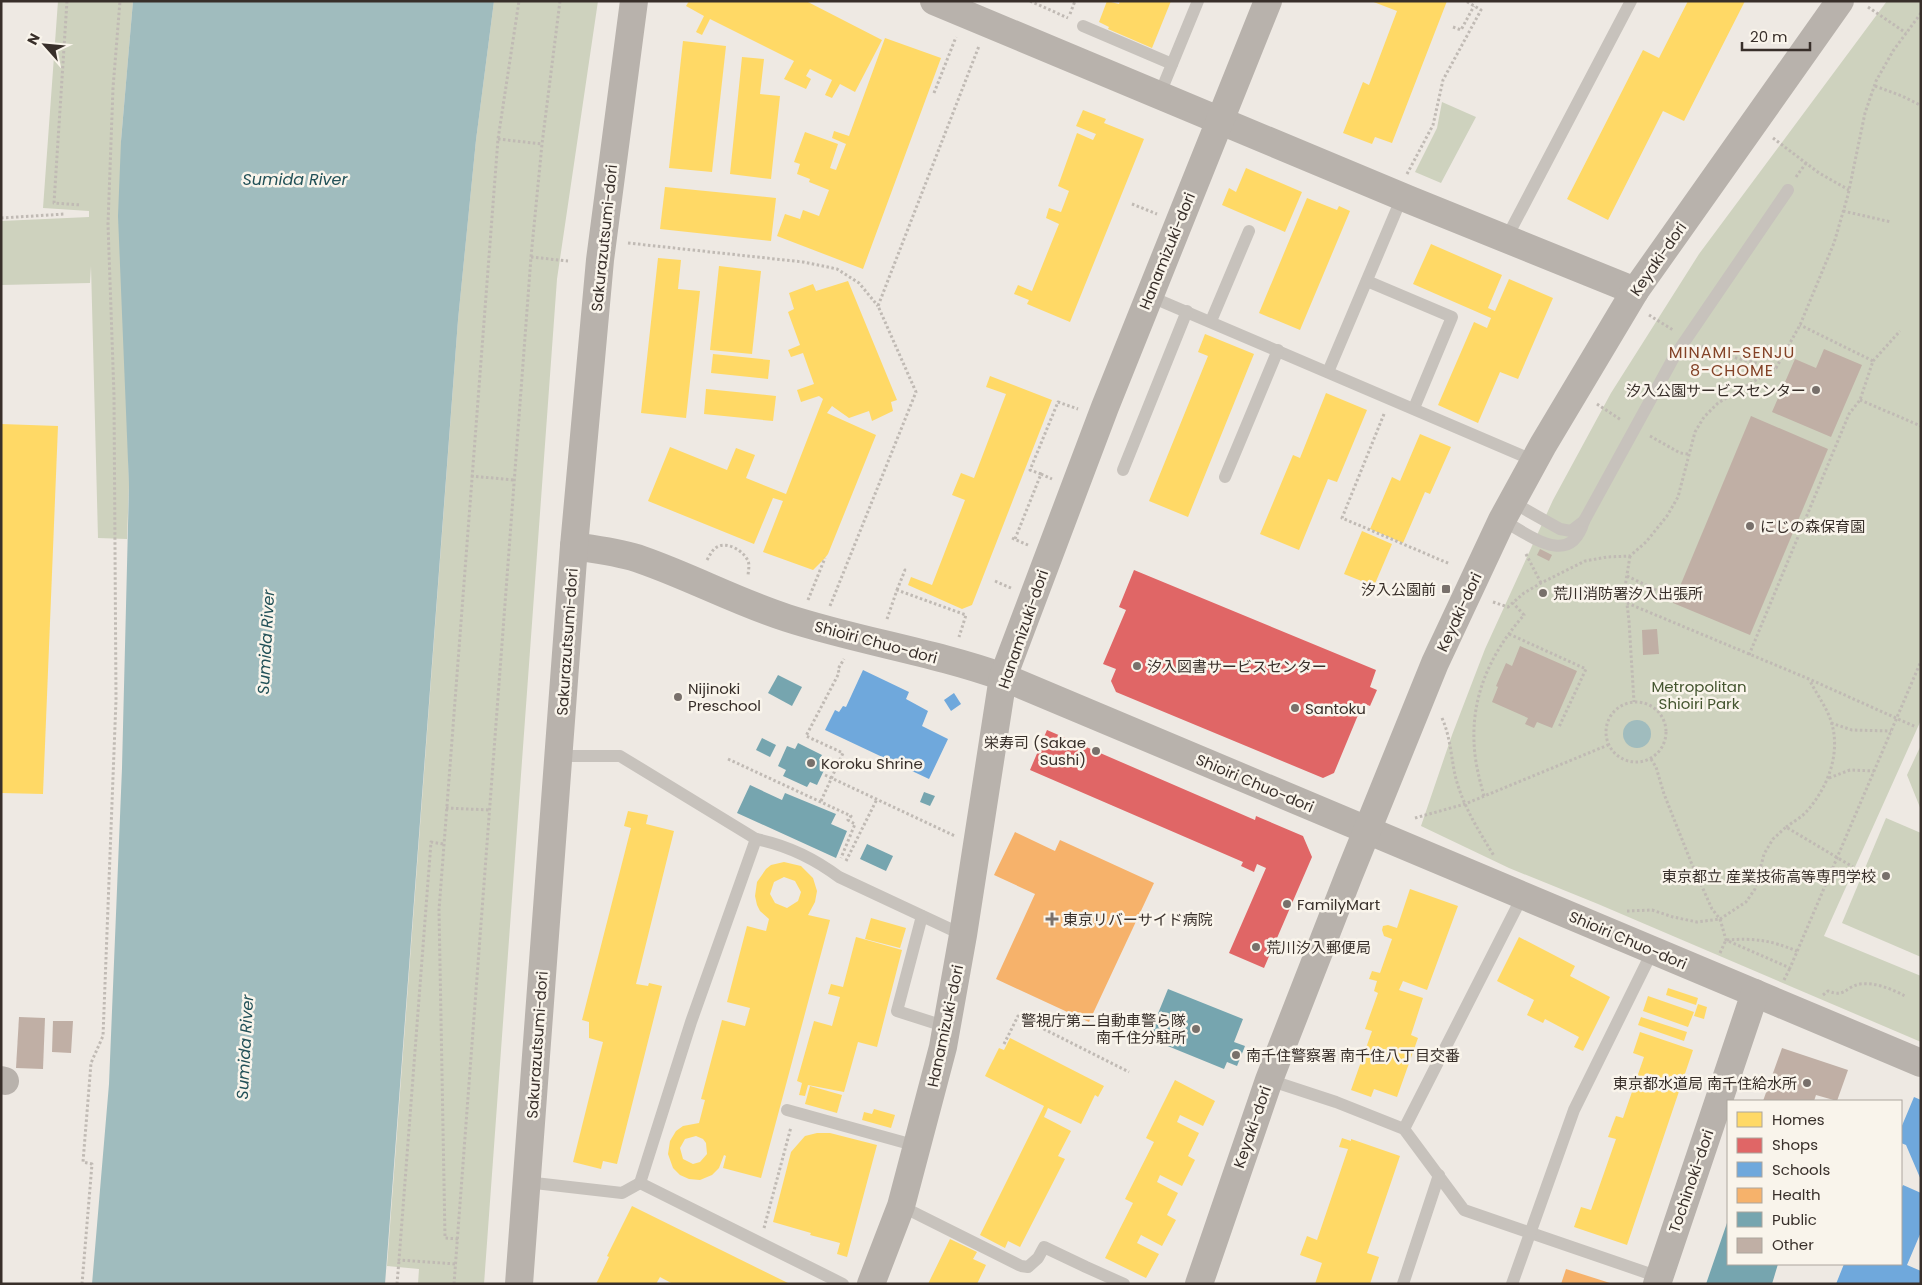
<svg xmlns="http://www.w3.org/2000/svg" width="1922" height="1285" font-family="Poppins,'Noto Sans JP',sans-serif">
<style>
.green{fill:#ced2be}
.water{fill:#a0bcbe}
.homes{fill:#ffd966;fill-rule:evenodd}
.shops{fill:#e06666}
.schools{fill:#6fa8dc}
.health{fill:#f6b26b}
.public{fill:#76a5af}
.building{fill:#c0afa5}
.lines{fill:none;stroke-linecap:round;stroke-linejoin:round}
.path{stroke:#c0bab4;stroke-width:3;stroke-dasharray:2.5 2.5;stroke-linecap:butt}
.lane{stroke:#c7c2bc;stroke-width:12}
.secondary{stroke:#b8b2ac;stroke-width:28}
.poi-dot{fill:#78706b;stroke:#f9f4eb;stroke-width:2}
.labels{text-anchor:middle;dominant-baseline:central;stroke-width:5;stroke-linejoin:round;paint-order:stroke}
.street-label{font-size:15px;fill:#382f2a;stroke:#f9f4eb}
.poi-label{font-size:15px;fill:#382f2a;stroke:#f9f4eb;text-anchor:start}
.park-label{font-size:15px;fill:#44552f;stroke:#f9f4eb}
.water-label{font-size:16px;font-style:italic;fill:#215057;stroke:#f9f4eb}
.neighbourhood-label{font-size:16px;letter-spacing:1px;fill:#834226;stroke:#f9f4eb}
</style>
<rect width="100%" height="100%" fill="#eee9e3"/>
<!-- green -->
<g class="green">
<path d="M58,1H133L121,141L129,485L127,539L98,538L91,266L90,283L1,285V221L89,217V211L43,208Z"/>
<path d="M494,1H598L557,279L484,1284H418L419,1269L387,1266L458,320L476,140Z"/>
<path d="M1887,1H1921V720L1824,936L1921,976V1042L1598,904L1509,868L1421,826L1452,735L1485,649L1553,500L1611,393L1699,254Z"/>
<path d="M1442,102L1476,117L1441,183L1415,172L1437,128Z"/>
<path d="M1921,745V810L1907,775Z"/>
<path d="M1886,818L1921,833V957L1842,923Z"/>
</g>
<!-- water -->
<g class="water">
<path d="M133,1H494L476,140L458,320L385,1284H92L109,1084L122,768L129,485L118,216L121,141Z"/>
<circle cx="1637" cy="734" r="14"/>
</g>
<!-- homes -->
<g class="homes">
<path d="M689,1H806L882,40L855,92L840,84L832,98L825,95L832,80L810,69L806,76L811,79L806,89L784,79L794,61L710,19L702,35L696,32L704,16L686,6Z"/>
<path d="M1107,1L1119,4L1120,1H1171L1152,48L1108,29L1109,27L1099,22Z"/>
<path d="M1371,1H1447L1392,143L1375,137L1372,144L1343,133L1363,82L1369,85L1397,11Z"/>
<path d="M1688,1H1745L1684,121L1663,111L1608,220L1567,199L1643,50L1659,58Z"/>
<path d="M885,38L941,58L863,269L777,236L785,214L800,219L803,210L819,216L829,190L809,182L810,179L797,174L800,164L794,162L805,132L838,144L830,168L836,170L846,144L832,138L834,131L849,136Z"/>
<path d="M683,41L726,46L712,172L669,168Z"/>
<path d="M742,57L764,59L760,94L780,96L771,179L730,174Z"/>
<path d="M1083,110L1106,119L1104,123L1144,139L1070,322L1027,304L1029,300L1014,294L1018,285L1032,291L1059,224L1046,218L1049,208L1061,212L1069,191L1058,186L1077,133L1093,140L1096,134L1076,126Z"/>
<path d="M1246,168L1302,192L1285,232L1222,205L1229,188L1236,192Z"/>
<path d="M665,187L776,198L771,241L660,229Z"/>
<path d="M1307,198L1337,210L1339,206L1350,211L1300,330L1259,313Z"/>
<path d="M1431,244L1502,275L1488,308L1495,311L1509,279L1553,298L1518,379L1500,372L1478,423L1438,405L1474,322L1487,328L1491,318L1413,284Z"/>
<path d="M658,258L681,260L678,289L700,291L686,418L641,413Z"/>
<path d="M719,266L761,271L752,354L710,350Z"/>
<path d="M848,281L897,400L891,402L893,411L872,421L869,411L849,418L832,406L827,413L876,435L828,554L825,558L813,570L763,552L783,501L773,498L754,544L648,501L670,447L727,470L736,448L755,455L746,478L786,494L823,399L819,396L801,402L797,390L814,384L803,353L791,357L788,350L800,345L788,312L794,309L789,293L813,284L816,291Z"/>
<path d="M1205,334L1254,354L1188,517L1149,501L1208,356L1198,352Z"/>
<path d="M713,354L770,360L768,379L711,373Z"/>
<path d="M990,376L1052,400L972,605L962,609L908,585L911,577L932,585L965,500L952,495L961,473L974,478L1006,394L986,387Z"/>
<path d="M706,389L776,396L773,421L704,414Z"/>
<path d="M1326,393L1367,410L1337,482L1328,479L1299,550L1260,534L1293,455L1300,458Z"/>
<path d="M1,424L58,426L43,794L1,793Z"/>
<path d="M1420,434L1451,447L1430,494L1425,492L1403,543L1370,529L1392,477L1400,481Z"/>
<path d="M1362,531L1392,544L1374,586L1344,574Z"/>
<path d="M628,811L648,815L646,824L674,831L636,984L648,986L649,983L662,986L617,1164L603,1161L601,1169L573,1162L603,1042L589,1038V1022L582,1020L631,828L624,826Z"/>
<path d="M784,862L801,866L813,878L817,891L815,902L808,915L830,920L761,1178L723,1168L726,1156L724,1155L719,1168L712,1175L700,1180L689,1179L680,1175L673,1168L668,1154L670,1141L676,1131L683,1126L699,1123L705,1100L701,1099L722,1020L745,1026L750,1008L727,1002L747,926L766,931L769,919L760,911L757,905L755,896L757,882L766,869L771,865ZM784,877L795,881L801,892L798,901L787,908L775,903L770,894L774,882ZM696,1136L703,1139L706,1143L707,1154L700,1162L693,1164L683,1159L680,1148L685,1139Z"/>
<path d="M1410,889L1458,906L1427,990L1403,981L1399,990L1423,998L1411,1035L1418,1038L1397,1097L1374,1089L1371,1097L1351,1090L1372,1031L1365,1029L1378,993L1374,991L1377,981L1369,979L1372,971L1380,973L1392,939L1384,936L1382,930L1383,926L1388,925L1397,928Z"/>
<path d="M871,918L906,928L900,948L865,939Z"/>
<path d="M856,937L902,950L877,1047L858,1042L844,1092L808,1085L805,1096L799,1095L802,1083L797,1081L814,1021L832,1026L840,997L828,994L831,984L843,987Z"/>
<path d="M1519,937L1575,966L1570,976L1610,997L1583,1051L1574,1047L1579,1037L1545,1019L1543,1023L1527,1015L1534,1000L1497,981Z"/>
<path d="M1668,988L1698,998L1696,1005L1666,995Z"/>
<path d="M1648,996L1694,1012L1688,1027L1643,1011Z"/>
<path d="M1698,1004L1707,1007L1704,1019L1694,1016Z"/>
<path d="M1641,1017L1687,1032L1684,1041L1638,1025Z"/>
<path d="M1640,1032L1693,1050L1627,1245L1574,1227L1581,1207L1591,1210L1616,1139L1608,1137L1616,1116L1623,1118L1644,1057L1633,1053Z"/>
<path d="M1010,1038L1104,1086L1098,1097L1095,1095L1081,1124L1048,1108L1044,1117L1071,1131L1058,1156L1065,1159L1020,1247L1008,1241L1005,1248L980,1235L1044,1106L985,1076L999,1048L1004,1050Z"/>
<path d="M1175,1080L1215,1101L1203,1126L1180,1115L1177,1122L1199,1133L1188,1156L1195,1160L1182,1186L1160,1175L1157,1182L1178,1193L1167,1215L1176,1220L1162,1246L1141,1235L1137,1243L1159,1254L1146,1278L1105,1258L1133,1203L1125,1199L1154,1142L1146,1138Z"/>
<path d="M810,1086L842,1095L837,1113L805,1104Z"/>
<path d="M874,1109L895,1115L891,1128L862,1120L864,1112L872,1114Z"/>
<path d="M817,1133H830L877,1145L847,1257L837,1254L840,1243L810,1235L811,1233L773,1222L791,1152L805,1136Z"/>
<path d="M1342,1138L1351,1141V1139L1400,1156L1367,1253L1379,1257L1370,1284H1315L1322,1263L1300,1255L1307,1236L1317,1240L1348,1149L1339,1147Z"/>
<path d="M632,1206L790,1284H673L660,1277L656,1284H596L609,1257L607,1256Z"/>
<path d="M950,1239L977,1252L973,1259L986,1265L977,1284H928Z"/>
</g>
<!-- shops -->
<g class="shops">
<path d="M1134,570L1376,670L1370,687L1377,690L1370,706L1363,703L1334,773L1323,778L1116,692L1111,681L1116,669L1103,664L1126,610L1119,607Z"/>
<path d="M1047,730L1255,820L1256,816L1303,836L1312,857L1264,968L1229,953L1266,868L1257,864L1254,872L1241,866L1243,862L1030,770Z"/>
</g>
<!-- schools -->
<g class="schools">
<path d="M863,670L909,692L906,699L928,711L922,726L948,739L929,779L825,730L835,710L839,712L843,706L846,707Z"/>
<path d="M954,693L961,704L951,711L944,700Z"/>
<path d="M1914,1097L1921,1100V1180L1906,1145L1901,1143V1128Z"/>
<path d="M1903,1185L1921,1193V1232L1907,1265L1921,1271V1284H1836L1844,1264H1901V1189Z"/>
</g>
<!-- health -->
<g class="health">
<path d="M1015,832L1055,851L1060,840L1154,883L1089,1022L996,979L1035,894L994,875Z"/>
<path d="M1566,1269L1610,1283V1284H1561Z"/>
</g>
<!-- public -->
<g class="public">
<path d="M778,675L802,687L792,706L768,693Z"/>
<path d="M762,738L776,745L770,757L756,750Z"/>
<path d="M798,743L822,755L819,760L827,764L817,785L810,782L807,787L783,776L786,770L778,766L787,746L795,749Z"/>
<path d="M750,785L782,800L785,793L836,814L831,824L847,831L836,858L737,813Z"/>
<path d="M924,792L935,796L930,806L920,802Z"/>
<path d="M867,844L893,856L886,871L860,859Z"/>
<path d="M1168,989L1243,1019L1234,1042L1245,1046L1237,1066L1227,1062L1224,1069L1148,1038Z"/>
<path d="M1728,1220V1264H1778L1772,1284H1706Z"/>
</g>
<!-- building -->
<g class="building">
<path d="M1824,349L1862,365L1831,437L1772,412L1795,359L1816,368Z"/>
<path d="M1751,416L1828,449L1750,635L1673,603Z"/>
<path d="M1540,549L1552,555L1549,561L1537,555Z"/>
<path d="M1657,629L1659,654L1643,655L1642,630Z"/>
<path d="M1520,646L1577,671L1552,728L1537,722L1534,728L1525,724L1528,718L1492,702L1498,687L1496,686L1506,663L1512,666Z"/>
<path d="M19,1017L45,1018L43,1069L16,1068Z"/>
<path d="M53,1021H73L71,1053L52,1052Z"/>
<path d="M1782,1048L1848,1070L1837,1101L1816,1095L1814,1101H1763Z"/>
</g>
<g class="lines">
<!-- path -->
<g class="path">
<path d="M67,1L54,203L81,205"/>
<path d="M1030,1L1068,18"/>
<path d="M1868,7L1906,33"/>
<path d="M1070,14L1075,1"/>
<path d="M1453,27L1461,30L1474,6"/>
<path d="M1875,86L1902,96L1920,105"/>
<path d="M934,93L956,37"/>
<path d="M1773,138L1819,173L1849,190"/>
<path d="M498,139L542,144"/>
<path d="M1407,174L1433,125L1443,80L1481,10L1466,1"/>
<path d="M1796,177L1806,163"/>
<path d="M1132,204L1157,214"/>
<path d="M1843,211L1891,222"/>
<path d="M1,218L65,214"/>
<path d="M628,243L803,262L837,269L859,283L878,306"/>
<path d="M531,257L568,261"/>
<path d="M1649,315L1673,330"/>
<path d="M1702,346L1717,353L1775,368"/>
<path d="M1873,361L1900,331"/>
<path d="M1860,400L1921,426"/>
<path d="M1597,404L1621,420"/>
<path d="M1384,414L1342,518L1450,564"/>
<path d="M1650,436L1680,453L1688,454"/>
<path d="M1041,474L1030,470L1058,402L1078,409"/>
<path d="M471,476L514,480"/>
<path d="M1012,538L1028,545"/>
<path d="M1015,539L1041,474L1052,479"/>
<path d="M1526,554L1541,583"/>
<path d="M1630,556L1625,587L1629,621L1634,702"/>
<path d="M707,560C710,555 712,550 717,547C727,541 744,551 748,561C750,566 748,571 748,577"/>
<path d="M1627,576L1671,597"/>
<path d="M995,581L1011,588"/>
<path d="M897,590L905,570L908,571"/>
<path d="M808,600L825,558"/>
<path d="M1493,602L1508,607L1524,593L1541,583L1585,561L1607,557L1630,556L1646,542L1667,516L1678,497L1695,432L1704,417L1718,403L1776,368L1800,325L1834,243L1848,195L1865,113L1876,81L1893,51L1921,13"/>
<path d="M1627,603L1809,679L1916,727"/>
<path d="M830,606L916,392L878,306L979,46"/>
<path d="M887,619L897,590L966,615L959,637"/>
<path d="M1509,634L1586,669L1559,727"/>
<path d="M1749,655L1849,414L1860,400L1873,361L1800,325"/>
<circle cx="1636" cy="732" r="30"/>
<path d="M1442,718C1451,738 1451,759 1456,779C1464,808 1479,831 1494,856"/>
<path d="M1831,723L1852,730L1891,731"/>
<path d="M728,759L851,816L848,820L855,824L841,858"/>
<path d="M1651,759L1656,767L1664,794L1691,862L1712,909L1720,919L1746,902L1755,889L1764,854L1773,839L1786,827L1853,867"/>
<path d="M825,775L955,836"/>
<path d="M1829,778L1850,770L1874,771"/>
<path d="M1484,796C1481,785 1478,774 1476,762C1467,705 1487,657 1524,615L1513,603"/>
<path d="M821,801L843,753L806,736L839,673L838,669L844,659"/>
<path d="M446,808L490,810"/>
<path d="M1415,818L1465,804L1608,745"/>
<path d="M1786,827C1793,822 1802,817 1807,811C1829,786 1842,750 1830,718C1825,705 1816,693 1810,681"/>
<path d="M443,844L431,842L399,1260L456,1264"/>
<path d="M846,861L877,799"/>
<path d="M1627,911L1652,910L1673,917L1697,922L1720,919L1726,940L1790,968L1921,661"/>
<path d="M1720,953L1726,940C1756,938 1769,940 1797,951"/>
<path d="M1784,980L1790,968"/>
<path d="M1823,995L1828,991C1845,998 1845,987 1860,984C1875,982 1892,989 1905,996"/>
<path d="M1004,1044L1018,1016L1129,1072"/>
<path d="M764,1228L791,1127"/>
<path d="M458,1239L445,1238L439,910L498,139L519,1"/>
<path d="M82,1284L92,1164L83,1162L91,1063L103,1036L116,700L114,395L108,224L113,88L120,1"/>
<path d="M397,1284L399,1260"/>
<path d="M454,1284L531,257L542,144L560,1"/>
</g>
<!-- lane -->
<g class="lane">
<path d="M1083,26L1172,64"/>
<path d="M1159,96L1198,1"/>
<path d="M1506,239L1631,1"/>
<path d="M1367,281L1452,317L1414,408"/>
<path d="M1149,296L1535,461"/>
<path d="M1211,321L1249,231"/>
<path d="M1328,372L1402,197"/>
<path d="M1123,470L1187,311"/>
<path d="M1225,477L1278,350"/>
<path d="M1502,520C1530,535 1570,569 1584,521L1571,531L1560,529L1512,502"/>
<path d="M1584,521L1674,357L1788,190"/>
<path d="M559,756H620L756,839C786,845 815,859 839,877L963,935"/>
<path d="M922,916L897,1011L947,1027"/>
<path d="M1269,1080L1336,1102L1404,1129L1464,1210L1659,1277"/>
<path d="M787,1110L917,1146"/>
<path d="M1404,1129L1523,895"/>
<path d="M526,1182L622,1193L640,1183L691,1022L756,839"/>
<path d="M640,1183L843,1284"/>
<path d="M901,1206L1021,1266L1028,1267L1038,1258L1044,1247L1086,1267L1124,1284"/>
<path d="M1403,1284L1439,1175"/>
<path d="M1512,1284L1574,1110L1653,950"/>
</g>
<!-- secondary -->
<g class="secondary">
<path d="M934,1L1410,200L1635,291"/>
<path d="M574,546C597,550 620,552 642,560C691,577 737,602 787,618C858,641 933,652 1003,677L1921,1063"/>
<path d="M1,1080L5,1081"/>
<path d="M519,1284L574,546L600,260L634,1"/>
<path d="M871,1284L901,1206L943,1047L963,935L1003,677L1105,407L1268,1"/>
<path d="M1199,1284L1269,1080L1349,875L1435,663L1502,520L1543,445L1635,291L1840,1"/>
<path d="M1657,1284L1755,993"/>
</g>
</g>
<!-- markers -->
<g class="poi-dot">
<circle cx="1816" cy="390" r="5"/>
<circle cx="1750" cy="526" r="5"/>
<rect x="1441" y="584" width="10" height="10" rx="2.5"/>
<circle cx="1543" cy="593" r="5"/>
<circle cx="1137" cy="666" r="5"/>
<circle cx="678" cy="697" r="5"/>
<circle cx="1295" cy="708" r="5"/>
<circle cx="1096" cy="751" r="5"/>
<circle cx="811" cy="763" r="5"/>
<circle cx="1886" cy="876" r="5"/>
<circle cx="1287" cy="904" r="5"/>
<path d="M1049.5 911.5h5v5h5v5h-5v5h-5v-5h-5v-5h5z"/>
<circle cx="1256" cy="947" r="5"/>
<circle cx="1196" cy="1029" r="5"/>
<circle cx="1236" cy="1055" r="5"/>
<circle cx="1807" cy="1083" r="5"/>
</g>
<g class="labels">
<!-- street labels -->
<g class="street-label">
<text transform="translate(604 238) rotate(-84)">Sakurazutsumi-dori</text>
<text transform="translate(1167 251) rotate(-68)">Hanamizuki-dori</text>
<text transform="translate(1658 259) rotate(-55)">Keyaki-dori</text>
<text transform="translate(1459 612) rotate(-65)">Keyaki-dori</text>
<text transform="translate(1023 629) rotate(-71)">Hanamizuki-dori</text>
<text transform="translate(567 642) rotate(-86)">Sakurazutsumi-dori</text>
<text transform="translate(876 642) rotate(15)">Shioiri Chuo-dori</text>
<text transform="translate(1255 783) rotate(23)">Shioiri Chuo-dori</text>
<text transform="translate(1628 940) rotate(23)">Shioiri Chuo-dori</text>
<text transform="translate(945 1026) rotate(-78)">Hanamizuki-dori</text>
<text transform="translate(537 1045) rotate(-86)">Sakurazutsumi-dori</text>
<text transform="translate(1252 1127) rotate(-71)">Keyaki-dori</text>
<text transform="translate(1691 1181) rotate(-71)">Tochinoki-dori</text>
</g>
<!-- poi labels -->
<g class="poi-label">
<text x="1806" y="390" text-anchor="end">汐入公園サービスセンター</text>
<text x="1760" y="526">にじの森保育園</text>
<text x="1436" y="589" text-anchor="end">汐入公園前</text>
<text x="1553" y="593">荒川消防署汐入出張所</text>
<text x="1147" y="666">汐入図書サービスセンター</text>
<text x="688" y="688">Nijinoki<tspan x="688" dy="17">Preschool</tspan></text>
<text x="1305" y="708">Santoku</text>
<text x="1086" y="742" text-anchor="end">栄寿司 (Sakae<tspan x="1086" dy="17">Sushi)</tspan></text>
<text x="821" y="763">Koroku Shrine</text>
<text x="1876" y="876" text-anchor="end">東京都立 産業技術高等専門学校</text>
<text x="1297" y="904">FamilyMart</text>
<text x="1063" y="919">東京リバーサイド病院</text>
<text x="1266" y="947">荒川汐入郵便局</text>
<text x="1186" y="1020" text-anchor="end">警視庁第二自動車警ら隊<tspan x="1186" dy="17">南千住分駐所</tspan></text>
<text x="1246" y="1055">南千住警察署 南千住八丁目交番</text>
<text x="1797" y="1083" text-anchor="end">東京都水道局 南千住給水所</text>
</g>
<!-- park labels -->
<g class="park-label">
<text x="1699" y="686">Metropolitan<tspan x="1699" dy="17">Shioiri Park</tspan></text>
</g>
<!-- water labels -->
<g class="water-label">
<text x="295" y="179">Sumida River</text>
<text transform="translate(266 642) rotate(-87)">Sumida River</text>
<text transform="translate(245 1047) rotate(-87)">Sumida River</text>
</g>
<!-- neighbourhood labels -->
<g class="neighbourhood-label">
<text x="1732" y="352">MINAMI-SENJU<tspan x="1732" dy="18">8-CHOME</tspan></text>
</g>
</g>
<!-- border -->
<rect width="1922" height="1285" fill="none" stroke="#382f2a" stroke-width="5"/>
<!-- legend -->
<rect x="1727" y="1100" width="175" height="165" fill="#f9f4eb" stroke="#aca59e"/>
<rect x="1737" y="1112" width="25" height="15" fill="#ffd966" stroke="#aca59e"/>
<text x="1772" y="1125" font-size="15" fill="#382f2a">Homes</text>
<rect x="1737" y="1138" width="25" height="15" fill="#e06666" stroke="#aca59e"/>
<text x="1772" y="1150" font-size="15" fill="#382f2a">Shops</text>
<rect x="1737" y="1162" width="25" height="15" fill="#6fa8dc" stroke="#aca59e"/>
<text x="1772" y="1175" font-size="15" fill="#382f2a">Schools</text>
<rect x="1737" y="1188" width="25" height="15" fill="#f6b26b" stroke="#aca59e"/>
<text x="1772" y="1200" font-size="15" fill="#382f2a">Health</text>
<rect x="1737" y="1212" width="25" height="15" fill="#76a5af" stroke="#aca59e"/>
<text x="1772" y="1225" font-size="15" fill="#382f2a">Public</text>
<rect x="1737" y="1238" width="25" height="15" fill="#c0afa5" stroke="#aca59e"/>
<text x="1772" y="1250" font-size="15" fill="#382f2a">Other</text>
<!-- north arrow -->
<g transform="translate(45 45) rotate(297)" stroke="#f9f4eb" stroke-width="4" paint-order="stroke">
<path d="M0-4L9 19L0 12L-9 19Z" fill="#382f2a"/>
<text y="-8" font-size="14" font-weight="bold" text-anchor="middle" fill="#382f2a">N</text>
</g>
<!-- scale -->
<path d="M1742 42v8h68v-8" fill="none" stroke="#382f2a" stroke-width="2.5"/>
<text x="1750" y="42" font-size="15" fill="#382f2a" stroke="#f9f4eb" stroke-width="4" paint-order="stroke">20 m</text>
</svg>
